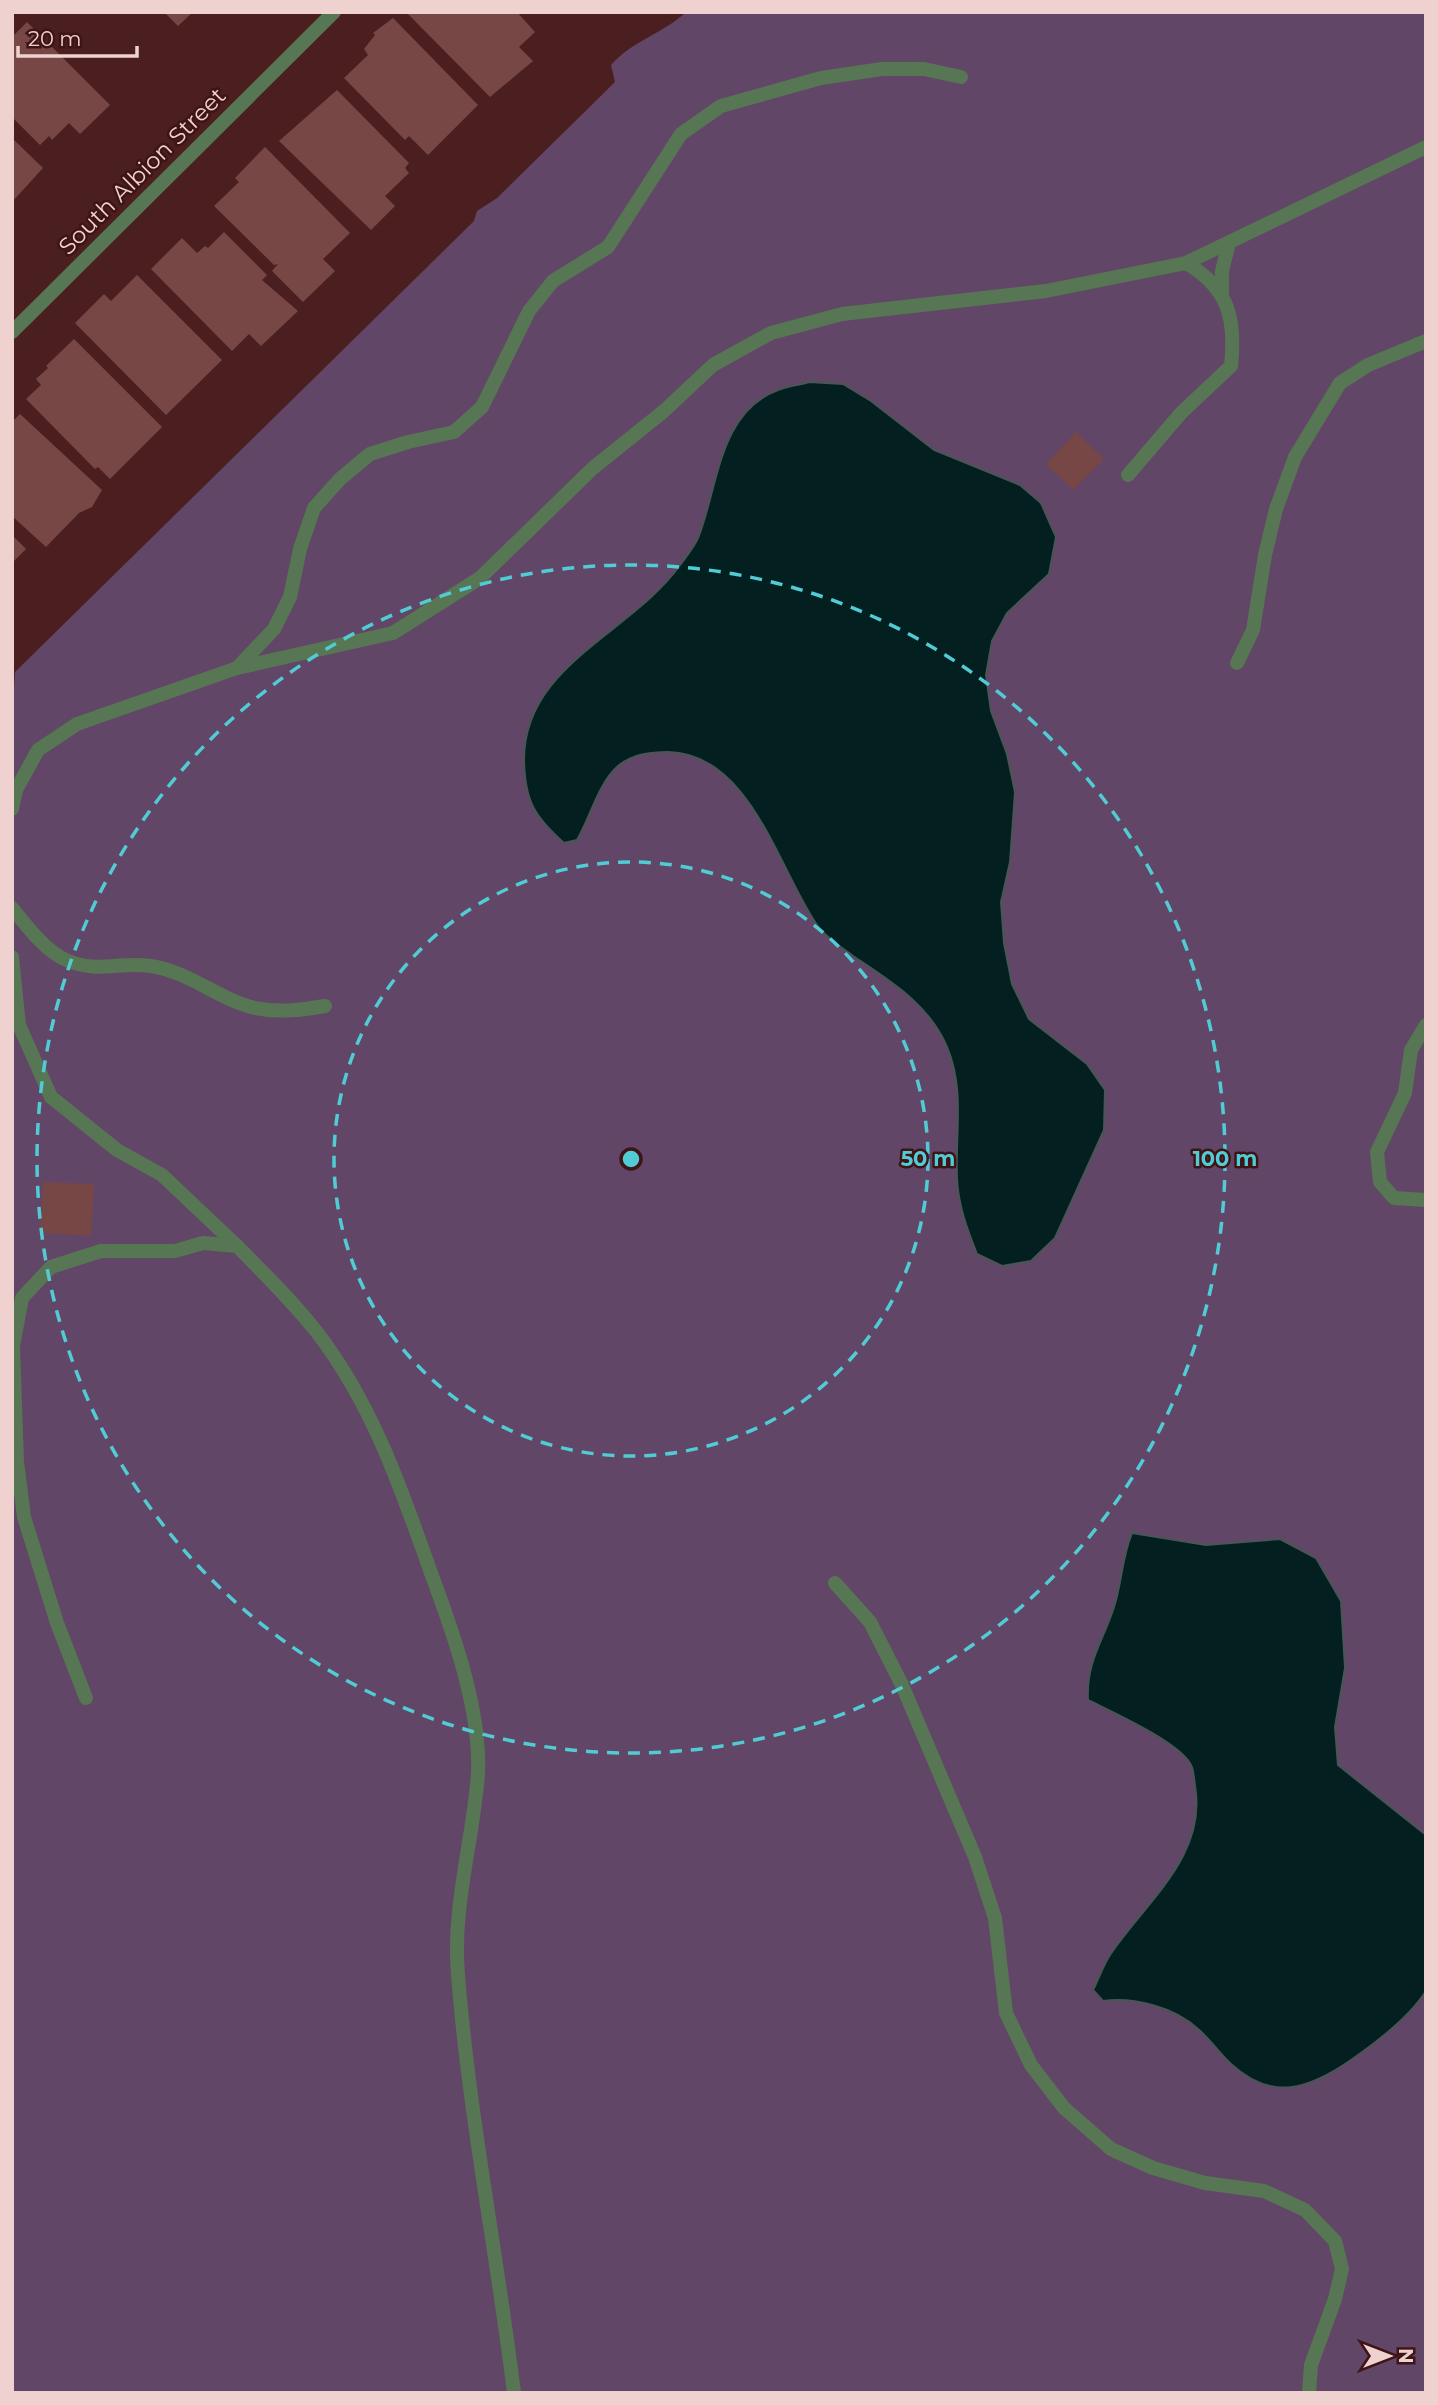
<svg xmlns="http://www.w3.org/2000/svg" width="1438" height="2405" font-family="Montserrat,sans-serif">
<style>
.green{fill:#624667}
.water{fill:#041f20;stroke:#4a5555;stroke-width:2}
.building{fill:#774746}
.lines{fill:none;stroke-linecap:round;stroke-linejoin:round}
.lane{stroke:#577653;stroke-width:14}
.street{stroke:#577653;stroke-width:14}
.ring{fill:none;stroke:#51ccd4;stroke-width:3.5;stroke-dasharray:12 9}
.labels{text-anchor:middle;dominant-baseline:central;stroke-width:5;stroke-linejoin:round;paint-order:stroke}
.street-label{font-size:23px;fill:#efd2d0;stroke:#3f1416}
.centre{fill:#51ccd4;stroke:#3f1416;stroke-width:3.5}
.ring-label{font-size:21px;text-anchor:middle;font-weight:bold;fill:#51ccd4;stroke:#3f1416;stroke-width:5;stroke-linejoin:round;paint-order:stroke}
</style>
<rect width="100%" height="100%" fill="#4b1f1f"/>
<!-- green -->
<path class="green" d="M686,12H1426V2393H12V719L15,672L474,221L477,211L497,198L615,82L611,65C632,41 664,33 686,12Z"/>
<!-- water -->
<g class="water">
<path d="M809,382L843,384L871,401L934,450L1020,485L1041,503L1056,537L1049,574L1007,613L992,641L986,675L991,711L1007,754L1015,792L1010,862L1001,902L1004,943L1012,984L1029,1019L1087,1064L1105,1090L1104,1130L1055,1238L1031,1261L1002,1266L977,1254C967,1229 958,1205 957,1178C955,1133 965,1090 947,1047C929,1004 890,981 853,956C841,947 825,937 817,925C779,870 750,753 668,752C650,752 633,754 618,766C599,782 590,818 577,840L564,843C534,816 525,801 524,761C523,665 631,634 680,565C686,557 694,547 698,538C718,489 718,412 778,390C788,386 799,385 809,382Z"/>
<path d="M1132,1533L1206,1545L1280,1539L1316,1558L1341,1601L1345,1668L1335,1727L1338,1765L1426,1835V1991C1409,2018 1377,2042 1351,2060C1309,2089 1272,2102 1231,2064C1219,2053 1210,2039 1198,2029C1174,2007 1134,1997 1103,2001L1093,1990C1099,1978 1104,1963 1112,1952C1147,1901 1207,1855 1195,1786C1194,1780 1194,1771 1191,1765C1179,1742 1112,1712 1088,1700C1086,1661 1103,1642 1114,1607C1122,1582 1122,1556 1132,1533Z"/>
</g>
<!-- building -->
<g class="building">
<path d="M164,12H193L178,26Z"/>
<path d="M406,12H517L535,32L519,47L533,61L490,97Z"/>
<path d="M393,18L478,105L428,155L409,136L405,140L344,78L368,55L364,49L375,35L373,33Z"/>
<path d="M27,22L110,105L80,134L69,123L52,140L49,136L40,145L12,117V37Z"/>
<path d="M337,90L409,163L405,168L409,173L385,196L395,206L371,230L279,141Z"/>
<path d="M12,138L43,168L12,202Z"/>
<path d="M265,147L350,233L323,259L335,271L303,302L272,271L278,264L274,265L214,206L239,182L235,178Z"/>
<path d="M224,232L267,275L262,280L298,311L261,346L249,334L232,351L151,269L182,238L197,253L205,246L208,248Z"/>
<path d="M137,275L222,360L166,415L75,323L104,294L111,301Z"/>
<path d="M74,339L162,427L110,479L98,467L95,469L26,399L41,385L36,379L48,368L46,366Z"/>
<path d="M20,414L102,490L92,507L79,513L46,547L12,516V422Z"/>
<path d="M1076,432L1104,459L1073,490L1046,464Z"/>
<path d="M12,535L26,549L12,563Z"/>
<path d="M43,1182L94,1184L91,1236L40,1233Z"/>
</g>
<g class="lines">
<!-- lane -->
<g class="lane">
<path d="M1222,296V271L1229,243"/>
<path d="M1128,475L1181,413L1231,366C1236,319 1229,288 1186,263"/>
<path d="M1237,663L1253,630L1265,555L1276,509L1295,457L1340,383L1368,365L1426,341"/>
<path d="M237,668L393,633L480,578L593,468L664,411L713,365L771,333L842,314L1046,291L1186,263L1426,147"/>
<path d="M12,809L16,790L38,750L77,724L237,668L274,629L290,597L300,549L314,508L340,479L370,454L408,442L454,432L482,407L529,311L553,281L608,247L681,134L721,106L821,78L882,69H924L961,77"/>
<path d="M12,908C27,926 44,950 66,960C98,974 120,961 151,966C190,972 220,1000 255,1008C279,1013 301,1010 325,1006"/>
<path d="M12,957L19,1025L51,1097L117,1150L162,1175L237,1246"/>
<path d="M1426,1025L1411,1050L1405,1093L1377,1152L1380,1182L1394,1198L1426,1200"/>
<path d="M835,1583L870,1622L902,1685L975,1857L995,1918L1006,2013L1031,2065L1064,2108L1111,2149L1153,2168L1205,2183L1264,2191L1305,2210L1335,2241L1342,2269L1335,2299L1311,2365L1309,2393"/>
<path d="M86,1698L57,1623L24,1517L17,1462L13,1346L22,1298L51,1267L101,1251H175L203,1243L237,1246C264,1273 292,1301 316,1331C372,1403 401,1488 431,1573C453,1632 481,1710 478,1774C473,1841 452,1907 458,1975C469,2115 497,2253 514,2393"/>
</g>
<!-- street -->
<path class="street" d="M12,332L334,12"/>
</g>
<!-- distance rings -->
<g class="ring">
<circle cx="631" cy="1159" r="297"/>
<circle cx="631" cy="1159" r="594"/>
</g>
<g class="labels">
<!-- street labels -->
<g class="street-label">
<text transform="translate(142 171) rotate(-45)">South Albion Street</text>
</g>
</g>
<circle cx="631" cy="1159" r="10" class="centre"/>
<g class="ring-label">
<text x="928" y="1166">50 m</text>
<text x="1225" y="1166">100 m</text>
</g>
<!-- border -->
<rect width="1438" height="2405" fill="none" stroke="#efd2d0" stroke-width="28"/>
<!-- north arrow -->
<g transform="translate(1389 2356) rotate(90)" stroke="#3f1416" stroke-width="5" paint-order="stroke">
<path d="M0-5L12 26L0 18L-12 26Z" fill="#efd2d0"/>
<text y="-10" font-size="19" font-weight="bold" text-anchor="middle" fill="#efd2d0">N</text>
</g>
<!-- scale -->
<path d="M18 46v10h119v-10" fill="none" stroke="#efd2d0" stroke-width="3.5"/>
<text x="28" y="46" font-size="21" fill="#efd2d0" stroke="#3f1416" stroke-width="5" paint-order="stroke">20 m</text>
</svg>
